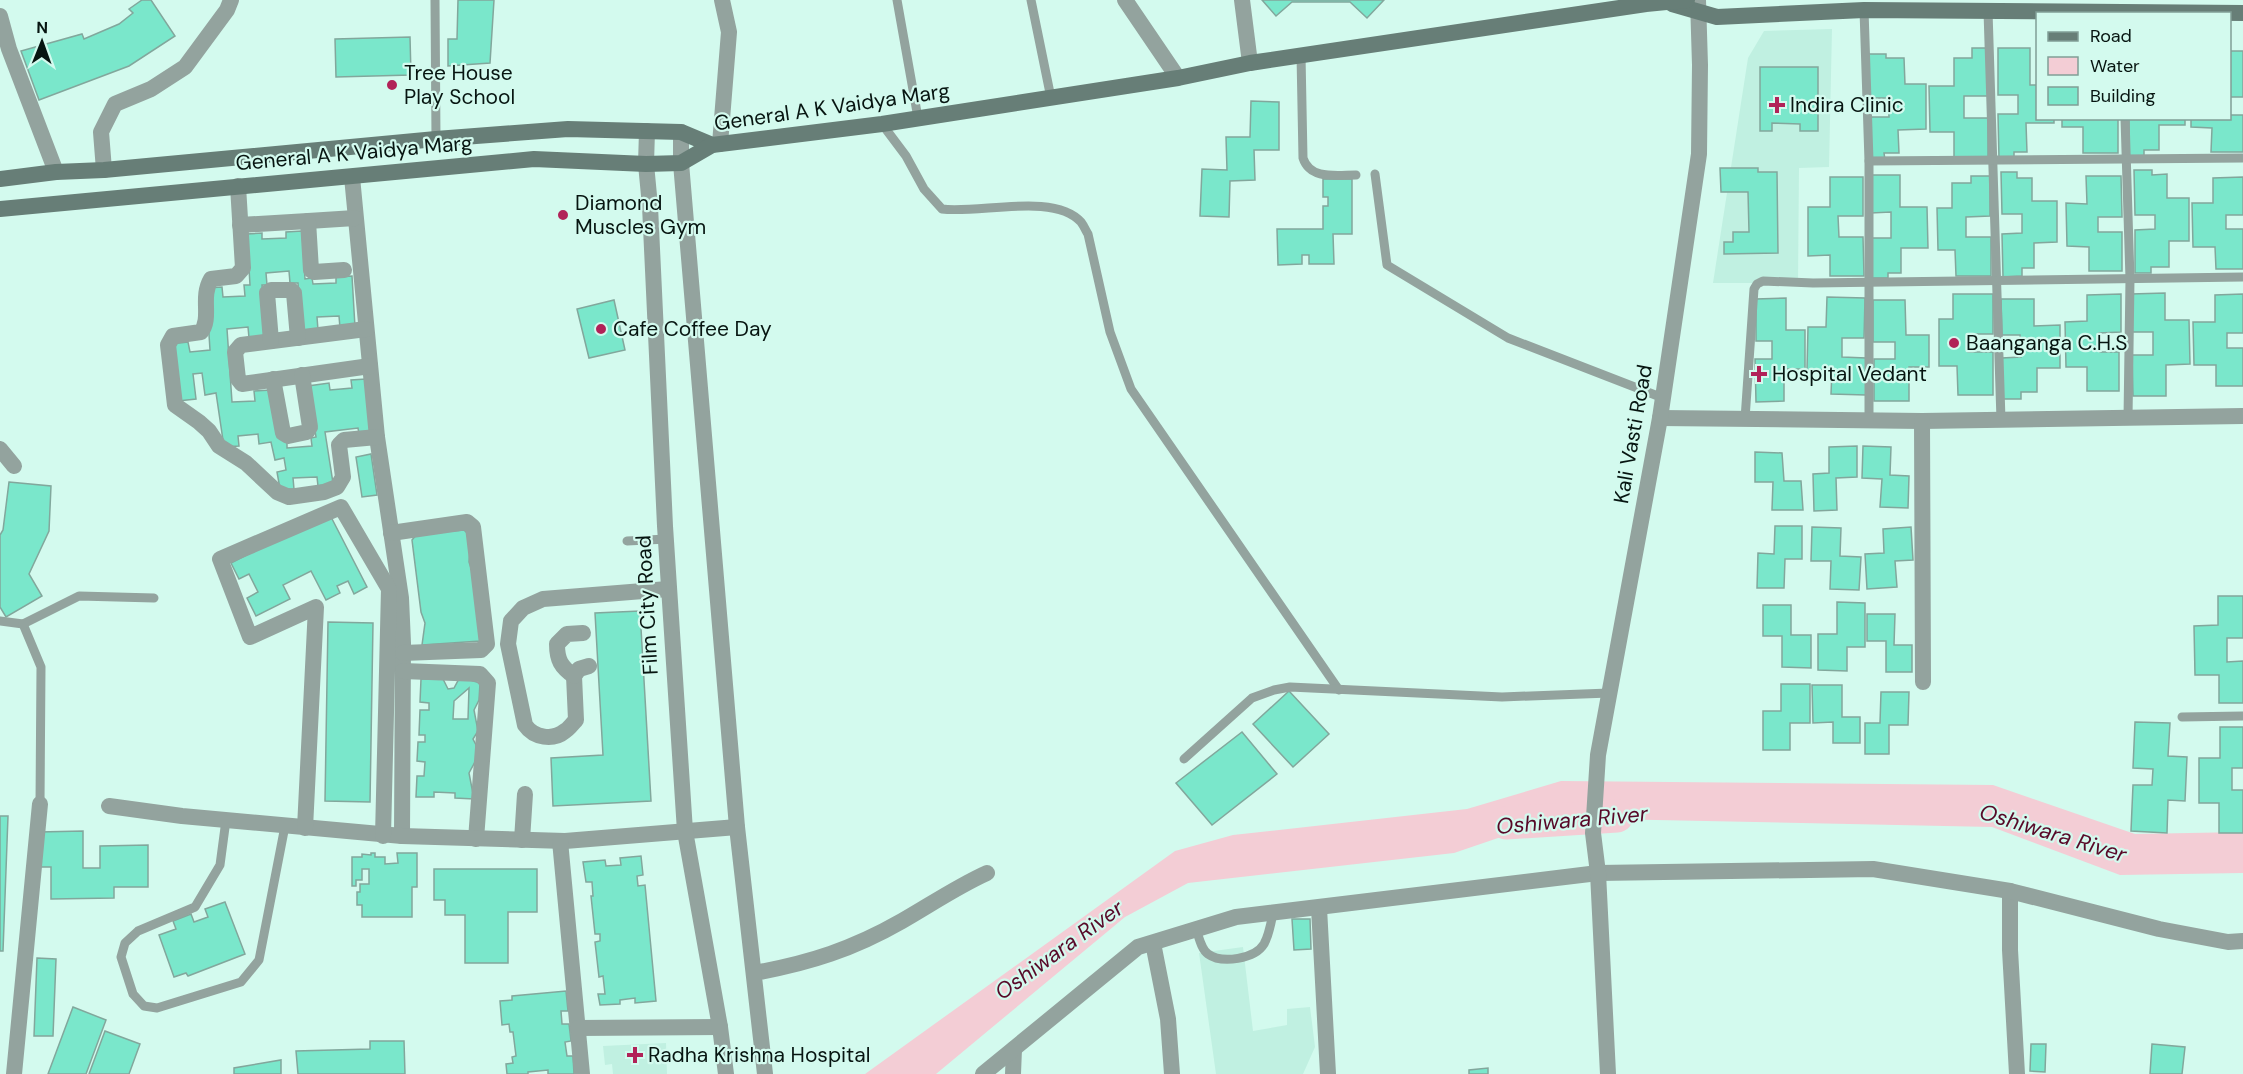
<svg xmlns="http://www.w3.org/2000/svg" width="2243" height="1074" font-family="'DM Sans',sans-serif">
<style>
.built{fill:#c0f0e1}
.water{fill:#f3cdd5}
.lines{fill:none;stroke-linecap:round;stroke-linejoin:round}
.river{stroke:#f3cdd5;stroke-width:33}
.building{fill:#7ae7cb;stroke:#82a79c;stroke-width:1.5;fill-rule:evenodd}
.service{stroke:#93a39e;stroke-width:9}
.minor{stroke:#93a39e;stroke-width:16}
.tertiary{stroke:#93a39e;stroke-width:16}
.secondary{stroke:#677e77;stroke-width:16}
.poi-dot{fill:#b12258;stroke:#d3faee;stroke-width:2}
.labels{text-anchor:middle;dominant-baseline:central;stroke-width:4.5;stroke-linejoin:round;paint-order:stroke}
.poi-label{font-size:21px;fill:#071511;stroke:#d3faee;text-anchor:start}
.street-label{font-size:21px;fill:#071511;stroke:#d3faee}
.water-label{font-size:22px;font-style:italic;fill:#580928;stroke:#d3faee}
</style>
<rect width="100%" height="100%" fill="#d3faee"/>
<!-- built -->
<g class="built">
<path d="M1832,29L1829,167L1799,168L1798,283H1713L1748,58L1764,31Z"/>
<path d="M1243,947L1253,1031L1287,1025V1009L1310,1007L1315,1047L1303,1074H1216L1199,953Z"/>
<path d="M666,1043L667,1074H613L612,1064L605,1065L603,1046Z"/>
</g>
<!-- water -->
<path class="water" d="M1561,781L1993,785L2135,834L2243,832V873L2120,875L1992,827L1557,818L1454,853L1188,883L1125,917L936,1074H865L1175,851L1233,835L1467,809Z"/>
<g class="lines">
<!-- river -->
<path class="river" d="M1506,823L1617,816"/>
</g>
<!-- building -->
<g class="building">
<path d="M142,0H151L175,36L129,66L39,100L21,51L82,34L84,39L119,24L133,13L129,9Z"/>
<path d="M458,0H494L490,63L448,66V39H457Z"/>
<path d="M1262,0H1384L1367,18L1350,2H1292L1276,16Z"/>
<path d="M410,37L411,75L336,77L335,39Z"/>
<path d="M1972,48H1987L1988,96H1964V118H1988V157H1954V132H1930L1929,86H1954V58H1972Z"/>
<path d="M1998,48H2030V85H2038V118H2054V123H2026L2027,152H2014V159H1999L1998,114H2018V95H1998Z"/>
<rect x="2230" y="51" width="13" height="46"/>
<path d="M1869,54H1886V58H1904L1905,84H1926V129L1898,130L1899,153H1884L1885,160L1869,159V117H1889L1888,98H1869Z"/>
<path d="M1760,67H1818V131H1800V124L1772,123V131H1760Z"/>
<path d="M1251,101L1279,102V150H1254L1255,180L1230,181L1229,217L1200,216L1202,169L1227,170L1226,137H1250Z"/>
<path d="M2230,115H2243V152H2211L2212,128L2191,127V118H2230Z"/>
<path d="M2062,118H2118V153H2083V127H2062Z"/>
<path d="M2129,118H2185V125H2159V150H2144V156L2129,157Z"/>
<path d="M1720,168H1758V172H1777L1778,253L1724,254V242H1733V232H1749L1748,192H1721Z"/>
<path d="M2134,170H2152V175L2167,174V198H2189V241H2169V267H2151V273H2135V230L2155,229V215H2135Z"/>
<path d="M2001,172H2017V178H2032V201H2057V242L2034,243V268H2022V276L2003,277L2002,234L2022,233V214H2002Z"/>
<path d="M1871,175H1900V207H1927L1928,248H1901V273H1888V278H1872L1871,238H1891V212L1871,213Z"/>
<path d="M1971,176H1990V216L1966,217V237H1991V276H1956L1955,250H1938L1937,208H1952V183H1971Z"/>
<path d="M2086,176H2121L2122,217H2098V232H2122V271H2089V247L2067,246L2066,203L2087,204Z"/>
<path d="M1830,177H1863V216H1838L1839,237H1863L1864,276H1830V255L1808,256V207H1830Z"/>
<path d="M2243,177V215H2226V229H2243V269H2216L2215,247H2193L2192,203H2213V178Z"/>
<path d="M1323,179H1352V234H1333L1334,264H1309V255H1302V264L1278,265L1277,229H1323V206H1328V197H1323Z"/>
<path d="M302,231L305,279L312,278L313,284L336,283V277L352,276L355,327L340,328L339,316L317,317L318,330L301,331L298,283H290L289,271L266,273L267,285H262L266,337L249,338L248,327L227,329L232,402L255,401L254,391L271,390L287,441V448L312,446L311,438L316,437L308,386L329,383L330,390L352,388L351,380L366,379L373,432L359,434L358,428L325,432L333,483L318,486L317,477L293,478L294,489H280L277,472L286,470L284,458L275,460L271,442L259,444L258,434L238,436L239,446L224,447L216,393L205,395L202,373L193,374L196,399L178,401L171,344L188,342L190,352L210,350L206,288L222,287L223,297L245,296L244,285H250L247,234L262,233V239L286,238V232Z"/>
<path d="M2165,293V320H2189L2190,364L2166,365V396H2133L2132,355H2153V332H2132L2131,294Z"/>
<path d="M1953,294H1993V334H1968V352H1993V395H1958L1957,366H1939V319H1953Z"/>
<path d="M2121,294V332L2099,333L2100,352H2119V391H2087V367H2066L2065,322L2087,321V295Z"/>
<path d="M2243,294V333H2227V348H2243V386H2216V365H2194L2193,322H2215V295Z"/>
<path d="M1827,297L1865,298L1864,338H1842V357L1866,358V395L1831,394L1832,370H1807L1808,327H1826Z"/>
<path d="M1786,298V330H1805V369H1784V401L1756,402L1755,359H1772V341H1756V299Z"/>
<path d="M2001,299H2034V326L2060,325V368H2037V392H2021V399H2002V358L2021,357L2020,335H2002Z"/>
<path d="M614,300L625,350L589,358L577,309Z"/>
<path d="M1873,300H1905L1906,335H1929V367H1909V401H1874V359H1895V342H1873Z"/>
<path d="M1857,446V477L1836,478L1837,510L1814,511L1813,474L1829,473V447Z"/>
<path d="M1863,446L1891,447L1890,475L1909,476L1908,508L1880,507L1882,479L1862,478Z"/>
<path d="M1755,452L1782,453L1784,481H1801L1803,510H1772L1773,482H1755Z"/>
<path d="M371,454L377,495L362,497L356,457Z"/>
<path d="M9,482L51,486L49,531L29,574L42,596L6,617L0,607V535L3,530Z"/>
<path d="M329,513L367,587L354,594L348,581L337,586L340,593L326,600L311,571L283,585L290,599L256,616L247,598L258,592L249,574L239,579L231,563Z"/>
<path d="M1775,526H1802V559H1785L1784,588H1757L1758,553L1774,554Z"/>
<path d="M1812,527L1841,528L1840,556L1861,557L1859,590L1830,589L1831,561H1811Z"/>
<path d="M1911,527L1913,560L1895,561L1897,587L1867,589L1865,554L1884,553L1883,529Z"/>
<path d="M464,530L467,533L470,550L469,562L475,580L480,641L422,645L425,623L421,612L412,540L417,534Z"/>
<path d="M2218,596H2243V638H2227V662L2243,661V703H2219V675H2195L2194,626L2218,625Z"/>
<path d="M1837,602L1865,603V647H1847V671L1818,670V634H1837Z"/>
<path d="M1763,605H1791V635H1811V668L1782,667V636H1763Z"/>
<path d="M640,611L651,801L553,806L551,758L603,755L595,613Z"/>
<path d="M1867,614H1895L1894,645H1912V672H1886V641H1867Z"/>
<path d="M328,622L373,623L370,802L325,801Z"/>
<path d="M460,677L480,683L479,700L474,710L478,731L473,739L476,745V760L469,773L474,799L455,798V793L434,792V797H416L417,776H424L425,762L417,761L418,742H425V735H419L420,710H429V703L420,702L421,679H443L448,689L454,688ZM469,688L468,719H453L454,701Z"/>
<path d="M1781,684H1810V723H1790V750H1763V711H1781Z"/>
<path d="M1812,685H1842V717H1860V743H1833V722L1813,723Z"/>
<path d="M1289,691L1329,734L1293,767L1253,724Z"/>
<path d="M1881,692H1909L1908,725H1889V754H1865V723H1880Z"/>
<path d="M2135,722L2170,723L2168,756L2187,757L2185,801L2168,800L2167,833L2131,831L2133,785H2152L2153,769L2133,768Z"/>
<path d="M2220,727H2243V768H2232V790H2243V833H2219V803H2199V758H2220Z"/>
<path d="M1242,732L1277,774L1212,825L1176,783Z"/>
<path d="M0,816H8L3,951H0Z"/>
<path d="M83,831V868H100V846L148,845V887H114V898L51,899V867H39V832Z"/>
<path d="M371,853H375V857H385V864L398,863L397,853H417V887H412V917H362V905H357V892H360V884H369V869H362V880H356V886H352V857H362V854L371,855Z"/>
<path d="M641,856L643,875L637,876L638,886L645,885L656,1001L635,1003V998L620,1000V1004L600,1005L598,994H605L603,976L599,977L595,942L600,941V934H595L591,896H593L592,882H586L583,862L605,860L606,866L621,865L620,858Z"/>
<path d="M434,869H537V912H508V963H465V915H445V900H434Z"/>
<path d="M225,902L245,954L188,976L186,973L174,977L159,935L176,929L173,921L191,914L194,922L208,917L205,909Z"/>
<path d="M1292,919H1310L1311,949L1294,950Z"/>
<path d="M37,958L56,959L53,1036H34Z"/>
<path d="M566,991L568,1011H561L562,1024H569L571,1041L565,1042L567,1056H573L574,1074H548V1070L528,1072V1074H507L506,1064L513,1063L512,1057L516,1056L513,1032H510L509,1024L502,1025L500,1001L512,1000V996Z"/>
<path d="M73,1007L106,1020L86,1074H48Z"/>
<path d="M105,1031L140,1044L129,1074H89Z"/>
<path d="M370,1041H404L405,1074H298L296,1051L370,1049Z"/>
<path d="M2031,1044H2046L2045,1072L2030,1071Z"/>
<path d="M2152,1044L2185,1047L2182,1074H2150Z"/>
<path d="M281,1060V1074H234V1068Z"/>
<path d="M1488,1068V1074H1469V1070Z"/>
</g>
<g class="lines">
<!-- service -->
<g class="service">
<path d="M435,0L436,139"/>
<path d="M897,0L918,118"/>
<path d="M1031,0L1051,98"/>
<path d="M1864,10L1869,161V420"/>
<path d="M1988,11L2001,420"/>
<path d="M1301,55L1303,158C1310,180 1336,175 1356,175"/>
<path d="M2125,118L2130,279L2128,418"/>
<path d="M882,124L906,156L924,189L942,209C979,214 1054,192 1081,222C1084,226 1086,231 1088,234L1110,332L1131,389L1339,690"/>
<path d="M1869,161L2243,158"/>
<path d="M1375,174L1387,265L1508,338L1663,398"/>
<path d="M1745,419L1754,289L1757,284L1763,281L1813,283L2243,277"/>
<path d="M627,541L667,539"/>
<path d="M0,621L23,624L41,667L40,804"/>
<path d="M23,624L79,596L154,598"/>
<path d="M2182,717L2243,716"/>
<path d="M1184,759L1252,698L1274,690L1290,687L1502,697L1609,693"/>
<path d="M226,820L220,865L195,907L138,931L125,943L121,957L133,994L144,1006L157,1008L241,982L259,960L285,826"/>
<path d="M1196,929C1199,937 1201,949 1208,954C1222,964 1255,959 1264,944C1269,935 1271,923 1273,913"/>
</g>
<!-- minor -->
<g class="minor">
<path d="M1125,0L1178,78"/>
<path d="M1242,0L1250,63"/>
<path d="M0,16L9,49L56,172"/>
<path d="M720,144L729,32L722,0"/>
<path d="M104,170L101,132L115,104L151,89L185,67L227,10L231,0"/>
<path d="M352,177L377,437L401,598L403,643L402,836"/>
<path d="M238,186L243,268L236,276L211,279C200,298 212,317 201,332L173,336L168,345L175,405L199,422L209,431L219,446L246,463L277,492L289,497L324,492L337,487L343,477L339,445L344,440L377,437"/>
<path d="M308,221L355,218"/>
<path d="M240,225L308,221L311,270L314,272L344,270"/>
<path d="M366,329L241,345L235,352L238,379L242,384L370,366"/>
<path d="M271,341L267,293L271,290H291L294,293L298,338"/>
<path d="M273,379L283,433L288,436L307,432L310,427L302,375"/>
<path d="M1660,418L1922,421L2243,416"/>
<path d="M1922,421L1923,682"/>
<path d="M0,449L14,466"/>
<path d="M391,533L467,522L473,527L487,644L481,650L403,653"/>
<path d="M589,666L579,669L574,676L576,720C573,723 569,729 565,731C553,741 534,738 525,725L508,644L511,621L523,608L543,599L668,589"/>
<path d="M403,671L480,674L488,683L476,839"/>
<path d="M574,676C561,667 557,660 557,644L567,634L583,633"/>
<path d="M109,806L182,816L402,836L565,841L737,827"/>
<path d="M305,828L316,607L250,637L220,559L341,507L389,589L383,836"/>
<path d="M522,840L525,794"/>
<path d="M560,841L582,1074"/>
<path d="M2010,891V950L2017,1074"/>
<path d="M1319,908L1328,1074"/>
<path d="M1153,943L1168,1019L1172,1074"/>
<path d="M754,973C810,963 853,949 902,921C930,905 958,886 987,873"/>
<path d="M578,1028L720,1027"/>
<path d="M14,1074L40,804"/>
<path d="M1013,1074L1014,1049"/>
</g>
<!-- tertiary -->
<g class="tertiary">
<path d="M647,131L646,164L650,206L665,526L685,831L720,1027L726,1074"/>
<path d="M681,132V163L737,827L765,1074"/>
<path d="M983,1074L1138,947L1236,917L1598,873L1873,869L2010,891L2159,929L2228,942L2243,941"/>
<path d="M1608,1074L1598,873L1593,833L1598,755L1660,418L1699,154L1700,65L1698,0"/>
</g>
<!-- secondary -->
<g class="secondary">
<path d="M1672,4L1717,17L1864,10L2243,13"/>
<path d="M0,179L56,172L104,170L436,139L568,129L681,132L712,145"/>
<path d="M0,209L534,159L646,164L681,163L712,145L882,124L1178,78L1250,63L1646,4L1687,0"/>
</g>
</g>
<!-- markers -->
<g class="poi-dot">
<circle cx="392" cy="85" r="6"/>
<path d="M1774 96h6v6h6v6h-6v6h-6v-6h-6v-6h6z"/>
<circle cx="563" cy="215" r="6"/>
<circle cx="601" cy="329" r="6"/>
<circle cx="1954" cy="343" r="6"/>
<path d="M1756 365h6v6h6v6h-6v6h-6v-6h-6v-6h6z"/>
<path d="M632 1046h6v6h6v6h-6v6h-6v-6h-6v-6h6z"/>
</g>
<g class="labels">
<!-- poi labels -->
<g class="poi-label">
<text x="404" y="73">Tree House<tspan x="404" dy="24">Play School</tspan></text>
<text x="1790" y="105">Indira Clinic</text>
<text x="575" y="203">Diamond<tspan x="575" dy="24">Muscles Gym</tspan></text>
<text x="613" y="329">Cafe Coffee Day</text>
<text x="1966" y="343">Baanganga C.H.S</text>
<text x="1772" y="374">Hospital Vedant</text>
<text x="648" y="1055">Radha Krishna Hospital</text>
</g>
<!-- street labels -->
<g class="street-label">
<text transform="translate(832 107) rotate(-8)">General A K Vaidya Marg</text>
<text transform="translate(354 153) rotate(-5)">General A K Vaidya Marg</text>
<text transform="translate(1633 434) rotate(-80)">Kali Vasti Road</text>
<text transform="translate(647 605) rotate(-93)">Film City Road</text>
</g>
<!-- water labels -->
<g class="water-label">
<text transform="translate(1572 820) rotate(-5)">Oshiwara River</text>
<text transform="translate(2053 833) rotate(17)">Oshiwara River</text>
<text transform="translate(1059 950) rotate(-36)">Oshiwara River</text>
</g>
</g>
<!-- legend -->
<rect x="2036" y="12" width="195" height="108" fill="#d3faee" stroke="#819e96" stroke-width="1.5"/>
<rect x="2048" y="32" width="30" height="9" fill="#677e77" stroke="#819e96" stroke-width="1.5"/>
<text x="2090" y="42" font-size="18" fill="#071511">Road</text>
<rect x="2048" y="57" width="30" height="18" fill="#f3cdd5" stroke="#819e96" stroke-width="1.5"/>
<text x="2090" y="72" font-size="18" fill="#071511">Water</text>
<rect x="2048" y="87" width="30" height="18" fill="#7ae7cb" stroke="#819e96" stroke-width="1.5"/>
<text x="2090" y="102" font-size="18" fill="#071511">Building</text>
<!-- north arrow -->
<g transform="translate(42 42) rotate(1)" stroke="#d3faee" stroke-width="4.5" paint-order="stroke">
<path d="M0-4.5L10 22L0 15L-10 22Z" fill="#071511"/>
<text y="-9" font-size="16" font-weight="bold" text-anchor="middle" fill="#071511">N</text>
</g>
</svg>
